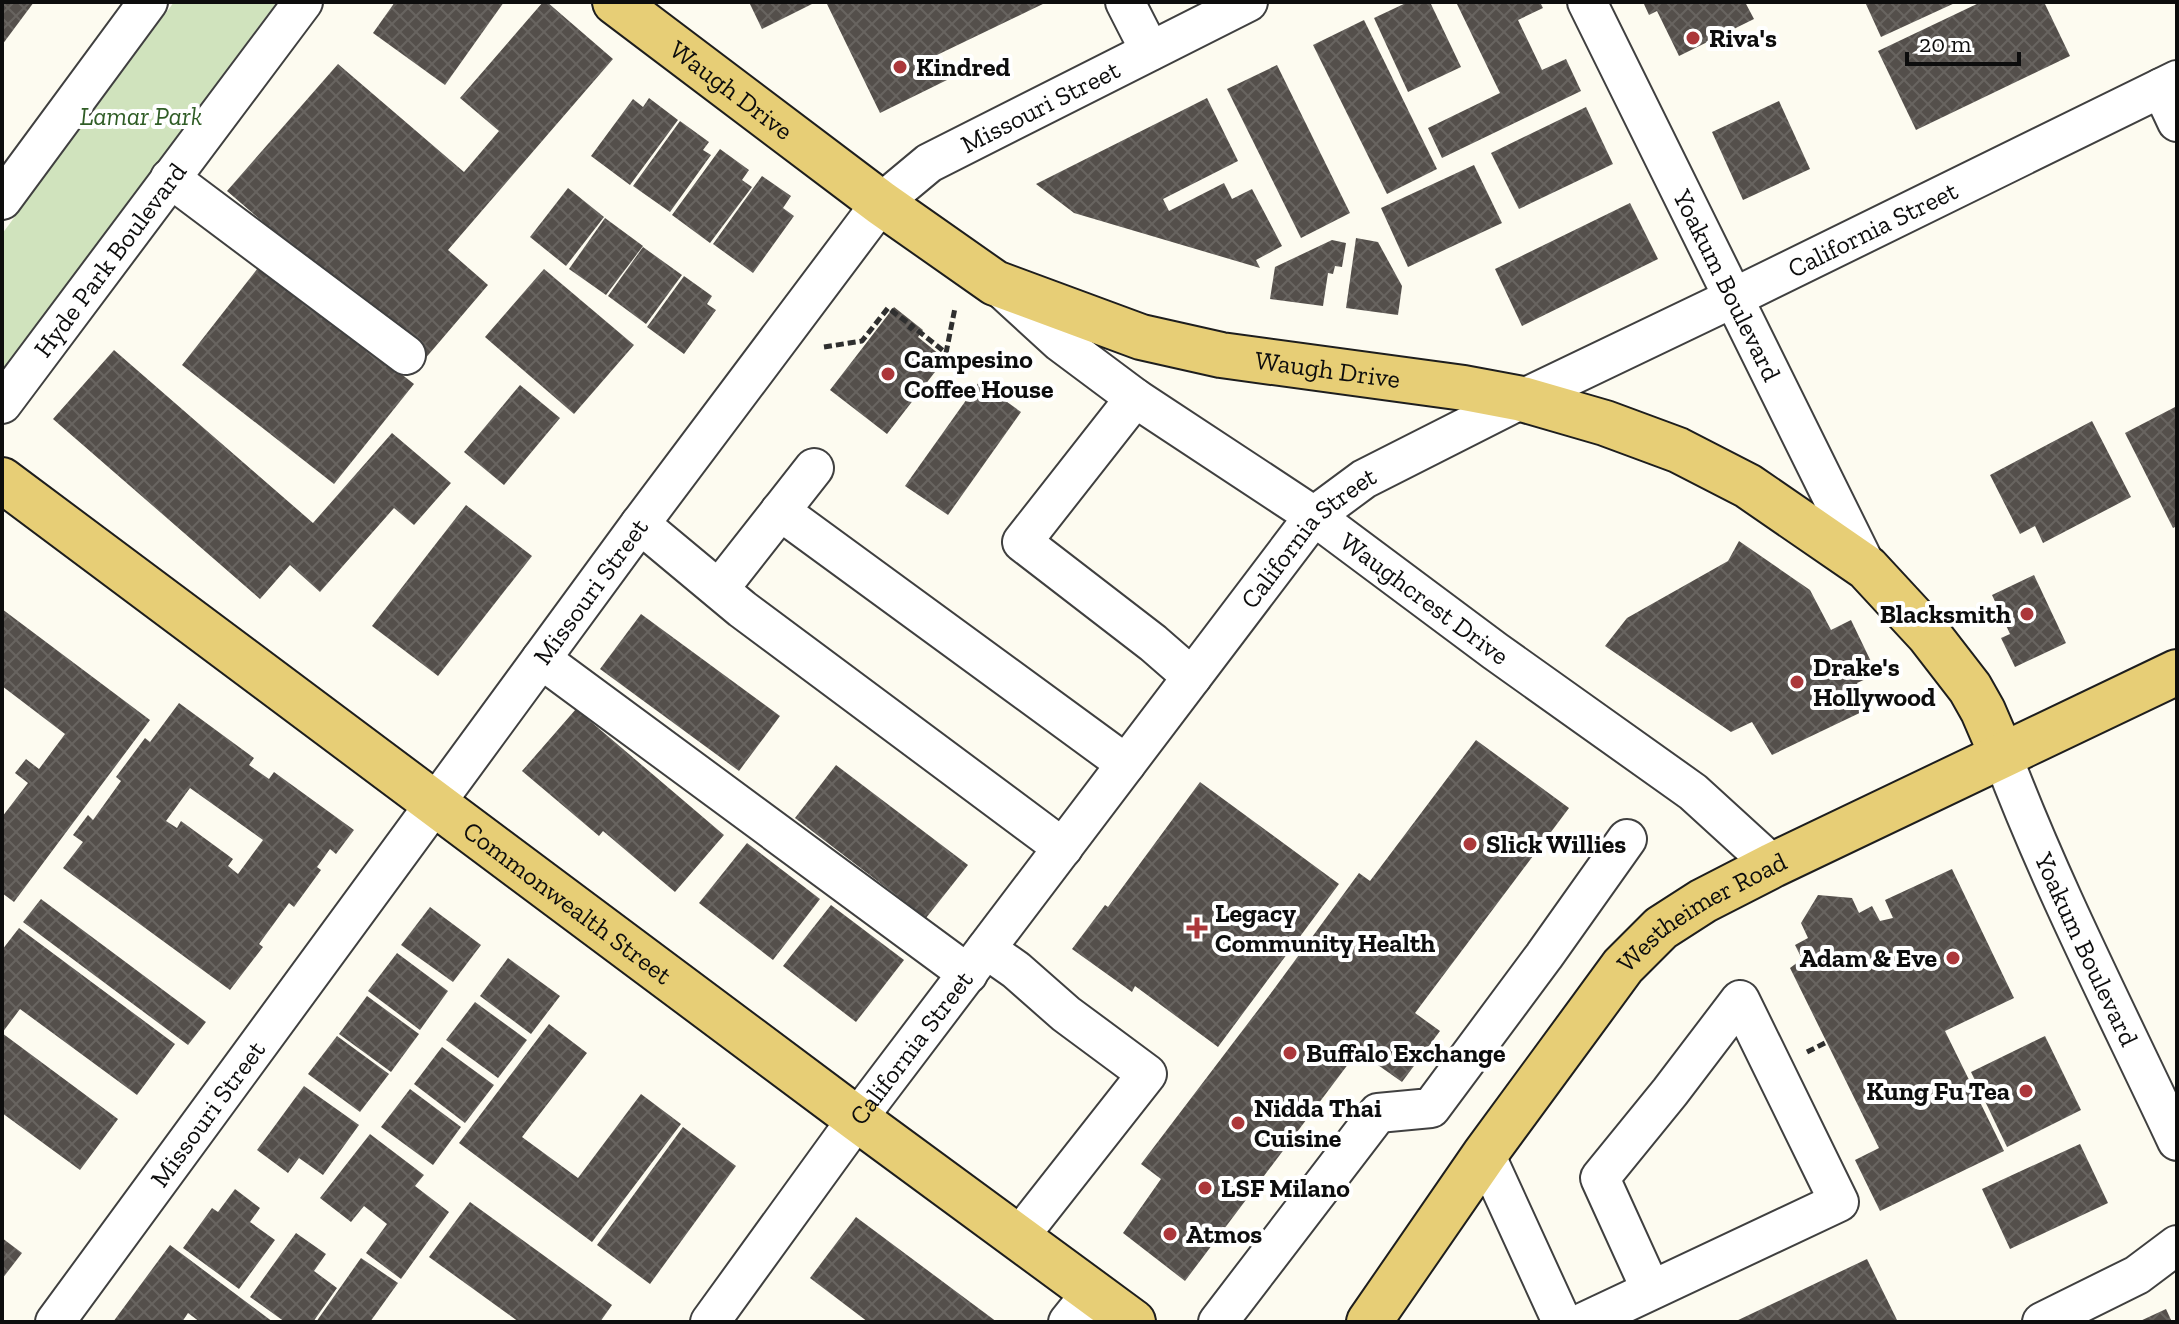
<svg xmlns="http://www.w3.org/2000/svg" width="2179" height="1324" font-family="'Zilla Slab',serif">
<style>
.park{fill:#d0e3bd}
.building{fill:url(#building-cross-hatch);fill-rule:evenodd}
.lines{fill:none;stroke-linecap:round;stroke-linejoin:round}
.minor-casing{stroke:#404040;stroke-width:42}
.major-casing{stroke:#1e1e1e;stroke-width:48}
.path{stroke:#2f2f2f;stroke-width:5;stroke-dasharray:8 4;stroke-linecap:butt}
.minor{stroke:#fff;stroke-width:38}
.major{stroke:#e7ce76;stroke-width:44}
.poi-dot{fill:#ab373a;stroke:#fff;stroke-width:3}
.labels{text-anchor:middle;dominant-baseline:central;stroke-width:8;stroke-linejoin:round;paint-order:stroke}
.poi-label{font-size:26px;font-weight:bold;fill:#0d0d0d;stroke:#fff;text-anchor:start}
.street-label{font-size:26px;fill:#0d0d0d;stroke:#fff}
.park-label{font-size:26px;font-style:italic;fill:#305d26;stroke:#fff}
</style>
<defs>
<pattern id="building-cross-hatch" width="8" height="8" patternUnits="userSpaceOnUse" patternTransform="scale(2)"><rect width="8" height="8" fill="#544f4b"/><path d="M0 0l8 8M0 8l8-8" fill="none" stroke="#686460"/></pattern>
</defs>
<rect width="100%" height="100%" fill="#fdfbf0"/>
<!-- park -->
<path class="park" d="M174,2H277L2,371V234Z"/>
<!-- building -->
<g class="building">
<path d="M2,2H34L2,45Z"/>
<path d="M395,2H504L445,85L373,33Z"/>
<path d="M543,2H547L613,59L448,250L488,285L424,360L227,191L338,64L464,172L499,131L460,98Z"/>
<path d="M749,2H816L762,29Z"/>
<path d="M826,2H1047L937,55L949,79L880,113Z"/>
<path d="M1408,2H1430L1461,67L1408,92L1374,18Z"/>
<path d="M1456,2H1540L1543,8L1518,20L1542,70L1566,59L1581,91L1442,158L1428,128L1500,93Z"/>
<path d="M1643,2H1745L1754,19L1679,56L1657,11L1649,15Z"/>
<path d="M1865,2H1957L1881,37Z"/>
<path d="M1981,2H2044L2070,56L1916,130L1878,51Z"/>
<path d="M1364,20L1437,169L1387,194L1313,45Z"/>
<path d="M1277,65L1350,213L1301,238L1227,89Z"/>
<path d="M649,98L678,120L630,185L591,156L633,99L643,107Z"/>
<path d="M1207,98L1238,161L1163,199L1169,211L1224,183L1232,199L1252,189L1282,246L1256,260L1260,268L1074,213L1036,184Z"/>
<path d="M1779,101L1810,169L1743,200L1712,132Z"/>
<path d="M1586,107L1613,164L1519,209L1491,153Z"/>
<path d="M680,121L709,142L703,150L711,155L670,212L633,186Z"/>
<path d="M720,149L749,170L742,180L752,187L710,243L672,215Z"/>
<path d="M1474,165L1502,223L1408,267L1381,208Z"/>
<path d="M762,176L791,196L783,208L794,216L753,273L713,244Z"/>
<path d="M568,188L604,217L566,266L530,237Z"/>
<path d="M1630,203L1658,259L1522,326L1495,269Z"/>
<path d="M605,218L643,246L606,295L569,269Z"/>
<path d="M1356,238L1378,242L1402,286L1398,315L1346,308Z"/>
<path d="M1332,240L1346,243L1342,267L1335,266L1333,274L1328,273L1323,306L1270,299L1275,267Z"/>
<path d="M643,247L682,275L646,324L608,296Z"/>
<path d="M261,264L414,384L334,484L182,365Z"/>
<path d="M544,269L634,345L574,414L485,337Z"/>
<path d="M684,276L712,296L707,304L716,310L684,354L647,327Z"/>
<path d="M894,307L923,330L918,337L945,359L887,434L830,390Z"/>
<path d="M114,350L313,523L392,433L451,483L414,525L394,508L320,592L290,565L260,599L53,419Z"/>
<path d="M979,382L1021,412L948,515L905,486Z"/>
<path d="M520,385L560,418L504,485L464,452Z"/>
<path d="M2177,406V526L2173,528L2125,433Z"/>
<path d="M2092,421L2131,497L2043,543L2035,526L2020,534L1990,475Z"/>
<path d="M466,505L532,556L438,676L372,626Z"/>
<path d="M1739,541L1810,590L1831,630L1851,620L1877,674L1857,683L1870,708L1772,755L1752,722L1731,732L1605,646L1627,618L1728,561Z"/>
<path d="M2034,575L2066,643L2015,667L2001,638L2010,634L1992,595Z"/>
<path d="M2,609L150,720L14,902L2,893V817L28,783L15,773L26,759L39,769L65,734L2,686Z"/>
<path d="M641,614L780,716L739,771L600,669Z"/>
<path d="M179,703L254,758L249,765L269,779L274,772L354,830L336,854L330,849L317,867L321,870L294,907L289,903L259,944L263,947L230,990L63,868L83,842L73,835L88,815L93,820L121,781L116,777L145,738L150,742ZM190,788L263,840L238,874L228,866L233,859L181,821L177,828L166,821Z"/>
<path d="M576,709L724,835L675,892L603,831L599,836L522,771Z"/>
<path d="M1476,740L1569,808L1415,1013L1440,1031L1402,1082L1358,1051L1185,1281L1123,1233L1161,1179L1141,1164L1274,989L1359,873L1370,881Z"/>
<path d="M836,765L968,865L926,918L795,818Z"/>
<path d="M1200,782L1339,884L1218,1047L1135,986L1132,992L1072,949L1105,905L1108,907Z"/>
<path d="M747,843L820,899L773,960L699,903Z"/>
<path d="M1952,869L2014,998L1945,1031L2004,1151L1880,1211L1855,1160L1879,1148L1790,968L1802,959L1795,945L1808,938L1801,923L1818,895L1852,898L1859,913L1872,906L1880,921L1893,918L1885,900Z"/>
<path d="M41,899L206,1022L188,1045L23,922Z"/>
<path d="M831,905L904,960L856,1022L783,966Z"/>
<path d="M430,907L481,945L453,982L401,945Z"/>
<path d="M19,928L175,1044L137,1095L20,1009L2,1033L118,1119L80,1170L2,1113V950Z"/>
<path d="M397,953L448,991L420,1030L368,991Z"/>
<path d="M508,958L560,996L531,1034L480,996Z"/>
<path d="M367,996L419,1034L391,1072L339,1034Z"/>
<path d="M475,1002L527,1040L498,1078L446,1040Z"/>
<path d="M549,1024L587,1053L522,1137L578,1178L641,1094L681,1124L592,1242L459,1143Z"/>
<path d="M337,1036L389,1074L360,1112L308,1074Z"/>
<path d="M2045,1036L2081,1110L2007,1147L1971,1072Z"/>
<path d="M442,1047L494,1085L465,1123L414,1084Z"/>
<path d="M304,1086L359,1125L323,1175L299,1158L288,1173L257,1150Z"/>
<path d="M410,1089L461,1127L433,1165L381,1127Z"/>
<path d="M683,1127L736,1166L650,1284L597,1245Z"/>
<path d="M370,1134L424,1175L415,1186L449,1212L401,1279L366,1253L387,1224L364,1206L351,1222L320,1198Z"/>
<path d="M2080,1144L2108,1203L2010,1249L1982,1189Z"/>
<path d="M235,1189L260,1208L250,1222L275,1240L239,1289L183,1248L212,1208L218,1212Z"/>
<path d="M470,1202L612,1305L600,1322H519L429,1257Z"/>
<path d="M856,1217L997,1322H868L810,1278Z"/>
<path d="M296,1233L326,1254L314,1271L337,1288L313,1322H285L250,1297Z"/>
<path d="M2,1238L22,1253L2,1279Z"/>
<path d="M170,1245L273,1322H200L188,1313L182,1322H113Z"/>
<path d="M361,1258L398,1283L370,1322H316Z"/>
<path d="M1867,1259L1898,1322H1734Z"/>
<path d="M2166,1309L2172,1322H2138Z"/>
</g>
<g class="lines">
<defs>
<g id="minor">
<path d="M1125,2L1150,51"/>
<path id="s1" d="M1587,2L1867,568"/>
<path d="M2161,88L2177,122"/>
<path d="M170,178L406,355"/>
<path d="M2,200L148,2"/>
<path id="s2" d="M1001,288L1060,342L1135,398L1314,516L1495,651L1693,792L1773,865"/>
<path d="M1135,398L1022,542L1153,643L1192,677"/>
<path id="s3" d="M2,404L303,2"/>
<path d="M780,511L1126,764"/>
<path d="M640,524L742,609L1063,848"/>
<path d="M719,589L814,468"/>
<path d="M541,659L968,974"/>
<path id="s4" d="M2002,755C2052,887 2117,1013 2177,1141"/>
<path d="M986,949L1016,970L1066,1014L1147,1074L1018,1238"/>
<path d="M1485,1154L1562,1322"/>
<path id="s5" d="M55,1322L640,524L881,203L929,163L1248,2"/>
<path id="s6" d="M710,1322L857,1119L1314,516L1364,479L1522,399L1733,298L2177,80"/>
<path d="M1068,1322L1092,1292"/>
<path d="M1218,1322L1378,1113L1431,1108L1544,956L1627,839"/>
<path d="M1584,1322L1839,1202L1740,1000L1670,1092L1600,1178L1651,1290"/>
<path d="M2042,1322L2137,1275L2177,1245"/>
</g>
<g id="major">
<path id="s7" d="M615,2L881,203L995,283L1141,337L1221,355L1464,388L1522,399L1605,423L1678,450L1748,486L1867,568L1929,635L1970,688L1983,711L2002,755"/>
<path id="s8" d="M2,480L857,1119L1133,1322"/>
<path id="s9" d="M1369,1322L1485,1154L1593,1007L1623,966L1661,928L1703,901L1773,865L2177,672"/>
</g>
</defs>
<!-- minor casing -->
<use href="#minor" class="minor-casing"/>
<!-- major casing -->
<use href="#major" class="major-casing"/>
<!-- path -->
<g class="path">
<path d="M909,330L912,326L946,353L955,308"/>
<path d="M824,347L862,341L888,308L912,326"/>
<path d="M1807,1052L1827,1042"/>
</g>
<!-- minor -->
<use href="#minor" class="minor"/>
<!-- major -->
<use href="#major" class="major"/>
</g>
<!-- markers -->
<g class="poi-dot">
<circle cx="1693" cy="38" r="8"/>
<circle cx="900" cy="67" r="8"/>
<circle cx="888" cy="374" r="8"/>
<circle cx="2027" cy="614" r="8"/>
<circle cx="1797" cy="682" r="8"/>
<circle cx="1470" cy="844" r="8"/>
<path d="M1193 916h8v8h8v8h-8v8h-8v-8h-8v-8h8z"/>
<circle cx="1953" cy="958" r="8"/>
<circle cx="1290" cy="1053" r="8"/>
<circle cx="2026" cy="1091" r="8"/>
<circle cx="1238" cy="1123" r="8"/>
<circle cx="1205" cy="1188" r="8"/>
<circle cx="1170" cy="1234" r="8"/>
</g>
<g class="labels">
<!-- poi labels -->
<g class="poi-label">
<text x="1709" y="38">Riva's</text>
<text x="916" y="67">Kindred</text>
<text x="904" y="359">Campesino<tspan x="904" dy="30">Coffee House</tspan></text>
<text x="2011" y="614" text-anchor="end">Blacksmith</text>
<text x="1813" y="667">Drake's<tspan x="1813" dy="30">Hollywood</tspan></text>
<text x="1486" y="844">Slick Willies</text>
<text x="1215" y="913">Legacy<tspan x="1215" dy="30">Community Health</tspan></text>
<text x="1937" y="958" text-anchor="end">Adam &amp; Eve</text>
<text x="1306" y="1053">Buffalo Exchange</text>
<text x="2010" y="1091" text-anchor="end">Kung Fu Tea</text>
<text x="1254" y="1108">Nidda Thai<tspan x="1254" dy="30">Cuisine</tspan></text>
<text x="1221" y="1188">LSF Milano</text>
<text x="1186" y="1234">Atmos</text>
</g>
<!-- street labels -->
<g class="street-label">
<text stroke="none"><textPath href="#s7" startOffset="146">Waugh Drive</textPath></text>
<text stroke="none"><textPath href="#s5" startOffset="1578">Missouri Street</textPath></text>
<text stroke="none"><textPath href="#s6" startOffset="1636">California Street</textPath></text>
<text stroke="none"><textPath href="#s3" startOffset="180">Hyde Park Boulevard</textPath></text>
<text stroke="none"><textPath href="#s1" startOffset="316">Yoakum Boulevard</textPath></text>
<text stroke="none"><textPath href="#s7" startOffset="818">Waugh Drive</textPath></text>
<text stroke="none"><textPath href="#s6" startOffset="988">California Street</textPath></text>
<text stroke="none"><textPath href="#s5" startOffset="906">Missouri Street</textPath></text>
<text stroke="none"><textPath href="#s2" startOffset="526">Waughcrest Drive</textPath></text>
<text stroke="none"><textPath href="#s8" startOffset="706">Commonwealth Street</textPath></text>
<text stroke="none"><textPath href="#s9" startOffset="534">Westheimer Road</textPath></text>
<text stroke="none"><textPath href="#s4" startOffset="212">Yoakum Boulevard</textPath></text>
<text stroke="none"><textPath href="#s6" startOffset="340">California Street</textPath></text>
<text stroke="none"><textPath href="#s5" startOffset="258">Missouri Street</textPath></text>
</g>
<!-- park labels -->
<g class="park-label">
<text x="141" y="116">Lamar Park</text>
</g>
</g>
<!-- border -->
<rect width="2179" height="1324" fill="none" stroke="#0d0d0d" stroke-width="8"/>
<!-- scale -->
<path d="M1907 52v12h112v-12" fill="none" stroke="#0d0d0d" stroke-width="4"/>
<text x="1919" y="52" font-size="24" fill="#0d0d0d" stroke="#ffffff" stroke-width="6" paint-order="stroke">20 m</text>
</svg>
